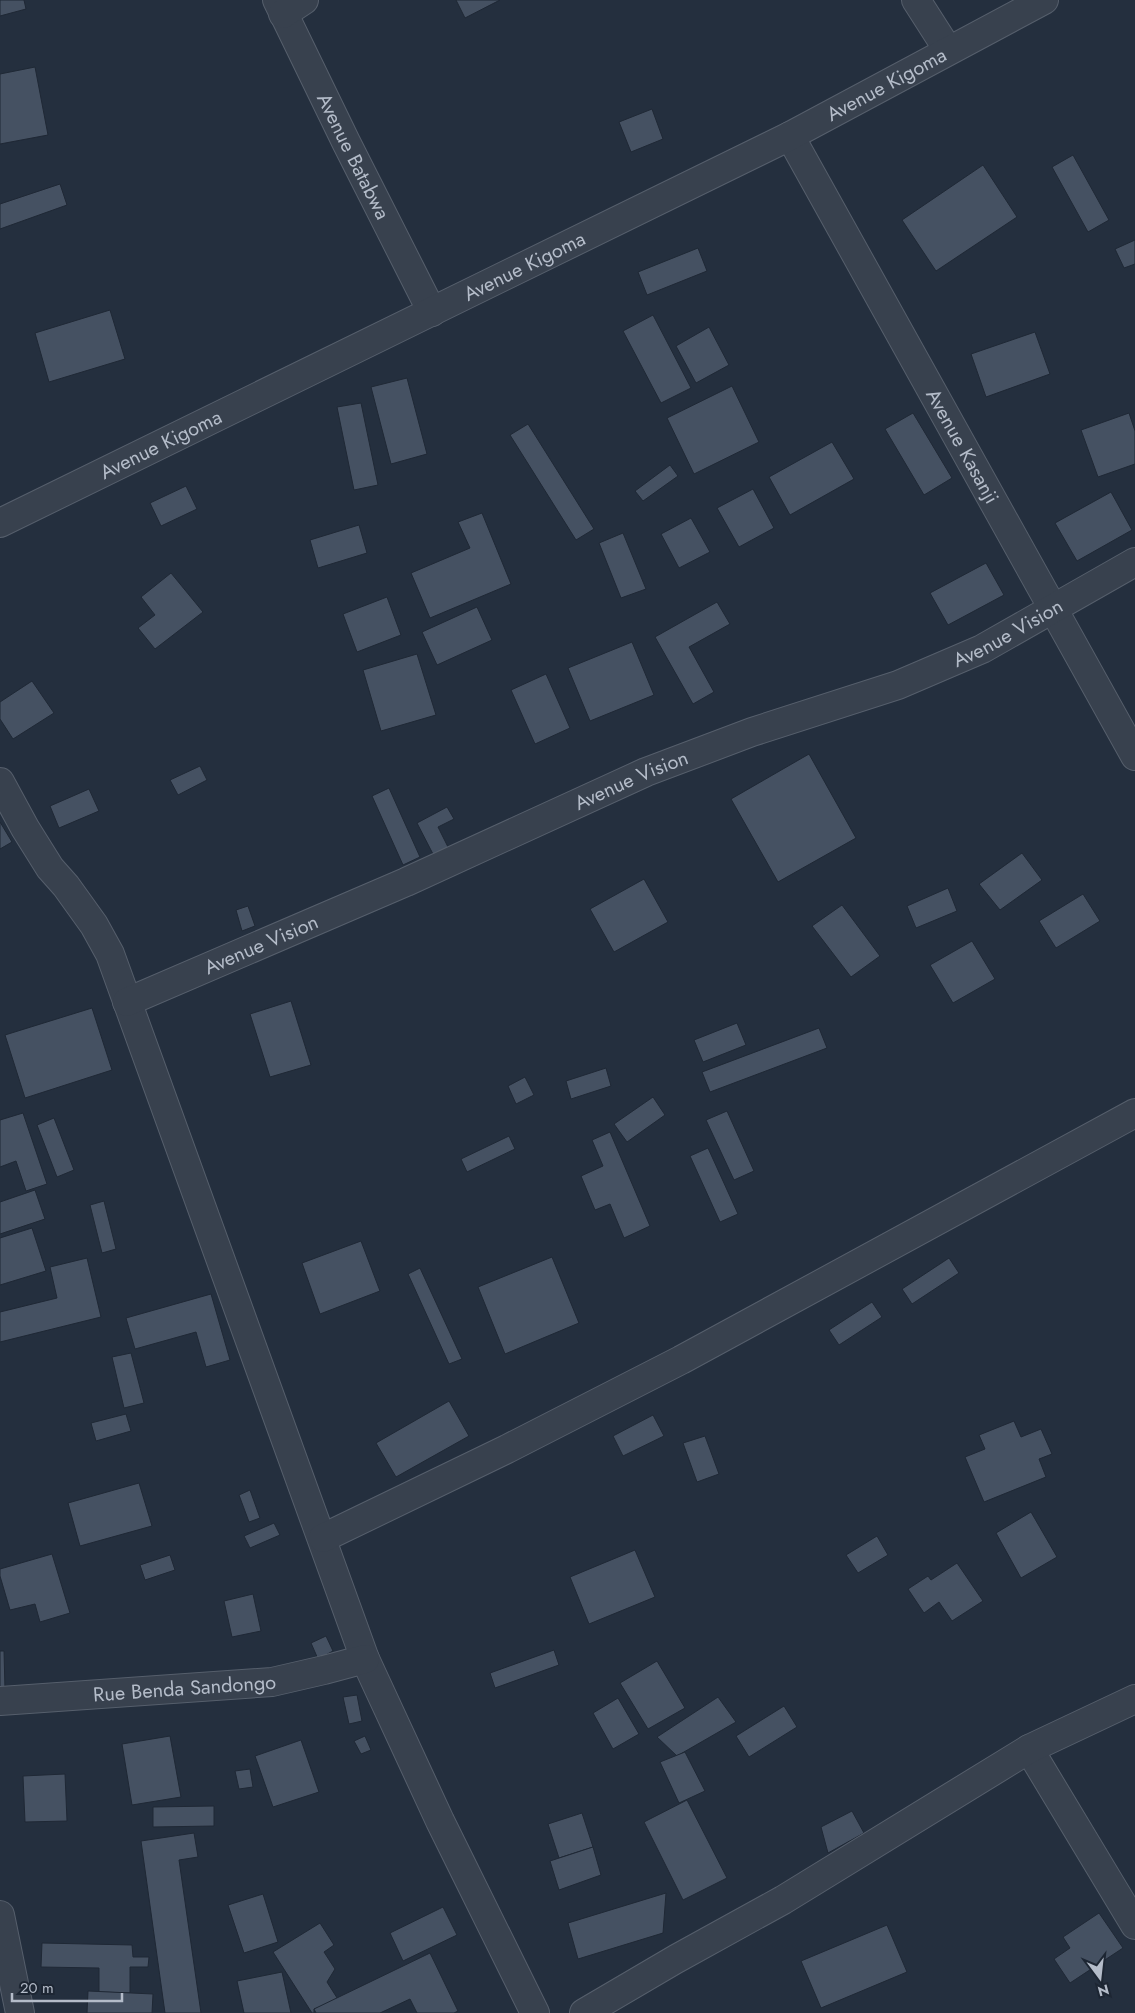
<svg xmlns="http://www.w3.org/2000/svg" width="1135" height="2013" font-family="Jost,sans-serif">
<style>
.building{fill:#455162;stroke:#1f2835}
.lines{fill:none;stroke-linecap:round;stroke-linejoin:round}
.minor-casing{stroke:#565f6c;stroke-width:30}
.minor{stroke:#38414e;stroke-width:28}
.labels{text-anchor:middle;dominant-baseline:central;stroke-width:4;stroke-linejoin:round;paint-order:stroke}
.street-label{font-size:20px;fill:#b4bcc9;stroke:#1d2633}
</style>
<rect width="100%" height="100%" fill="#242f3e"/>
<!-- building -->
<g class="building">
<path d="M0,0H24L26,9L0,16Z"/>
<path d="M456,0H500L465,18Z"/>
<path d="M35,67L48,135L0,144V74Z"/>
<path d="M652,109L663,139L631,152L619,122Z"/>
<path d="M1073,155L1109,220L1088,232L1052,167Z"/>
<path d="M983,165L1017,217L936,271L902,220Z"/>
<path d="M60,184L67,205L0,229V204Z"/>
<path d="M1135,240V264L1124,268L1115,249Z"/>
<path d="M698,248L707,271L647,295L638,272Z"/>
<path d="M110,310L125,359L49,382L35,333Z"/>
<path d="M653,315L691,388L661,403L623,331Z"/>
<path d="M709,327L729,365L696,383L676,346Z"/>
<path d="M1035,332L1050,374L986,397L971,354Z"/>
<path d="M407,378L427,454L391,464L371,387Z"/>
<path d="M732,386L759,442L694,474L667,418Z"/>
<path d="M361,403L378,485L354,490L337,407Z"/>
<path d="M913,413L952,478L924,495L885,429Z"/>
<path d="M1129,413L1135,431V464L1098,477L1081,430Z"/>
<path d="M528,424L594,529L576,540L510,435Z"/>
<path d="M832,442L854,479L790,515L769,477Z"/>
<path d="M670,465L678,476L643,501L635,491Z"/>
<path d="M186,486L197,509L161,526L150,503Z"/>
<path d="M753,489L774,528L739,547L717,508Z"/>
<path d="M1111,492L1132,530L1077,561L1055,523Z"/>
<path d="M482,513L511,584L430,618L411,573L470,548L458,522Z"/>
<path d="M691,518L710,552L679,568L661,534Z"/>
<path d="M359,525L367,553L318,568L310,540Z"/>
<path d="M623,533L646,589L621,598L599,543Z"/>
<path d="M986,563L1004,595L948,625L930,593Z"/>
<path d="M171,573L203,612L155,649L138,628L155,615L141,597Z"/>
<path d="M387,597L401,635L357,652L343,614Z"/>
<path d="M717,602L730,624L689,647L714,692L693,704L655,637Z"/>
<path d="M477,607L492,640L437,665L422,632Z"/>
<path d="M632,642L654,695L590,721L568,668Z"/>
<path d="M417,654L436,715L381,731L363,670Z"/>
<path d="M546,674L570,728L535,744L511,690Z"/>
<path d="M32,681L54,713L13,739L0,719V702Z"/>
<path d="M809,754L856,838L778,882L731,799Z"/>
<path d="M200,766L207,780L178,795L170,780Z"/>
<path d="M389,788L420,857L403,865L372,796Z"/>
<path d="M89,789L99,811L59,828L50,806Z"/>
<path d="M447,807L454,819L438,827L449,849L434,856L417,823Z"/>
<path d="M0,822L12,842L0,849Z"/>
<path d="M1022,853L1042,880L1000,910L979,884Z"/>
<path d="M644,879L668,922L614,952L590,909Z"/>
<path d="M948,888L957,911L916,928L907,906Z"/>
<path d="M1083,894L1100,921L1056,948L1039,921Z"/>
<path d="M842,905L880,956L851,977L812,926Z"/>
<path d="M248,906L255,926L242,931L236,910Z"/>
<path d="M972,941L995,979L953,1003L930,965Z"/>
<path d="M291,1001L311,1065L270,1077L250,1014Z"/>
<path d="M92,1008L112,1070L25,1098L5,1035Z"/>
<path d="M737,1023L746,1045L703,1062L694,1040Z"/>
<path d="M819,1028L827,1048L710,1092L702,1072Z"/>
<path d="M606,1068L611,1086L571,1099L566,1081Z"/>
<path d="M525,1077L534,1095L516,1104L508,1086Z"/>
<path d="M653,1097L665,1115L627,1142L614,1124Z"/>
<path d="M727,1111L754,1171L734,1180L706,1120Z"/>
<path d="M23,1113L47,1184L26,1191L16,1161L0,1167V1120Z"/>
<path d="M54,1118L74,1170L57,1177L37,1125Z"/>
<path d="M610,1132L650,1226L624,1238L610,1204L595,1210L581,1176L603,1166L592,1140Z"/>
<path d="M509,1136L515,1149L467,1172L461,1159Z"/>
<path d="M708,1148L738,1214L720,1222L690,1156Z"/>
<path d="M35,1190L45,1219L0,1234V1202Z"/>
<path d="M104,1201L116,1249L102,1253L90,1205Z"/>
<path d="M32,1228L46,1271L0,1285V1238Z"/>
<path d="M361,1241L380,1291L320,1314L302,1263Z"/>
<path d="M552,1257L579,1323L505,1354L478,1287Z"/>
<path d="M87,1258L101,1317L0,1342V1312L57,1298L50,1267Z"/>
<path d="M949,1258L959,1273L912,1304L902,1289Z"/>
<path d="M420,1268L462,1359L449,1364L408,1274Z"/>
<path d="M211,1294L230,1360L206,1367L196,1332L135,1349L126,1318Z"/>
<path d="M872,1302L882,1317L839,1345L829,1330Z"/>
<path d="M131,1353L144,1403L124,1408L112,1357Z"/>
<path d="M449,1401L469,1436L396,1477L376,1443Z"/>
<path d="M126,1414L131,1431L96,1441L91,1423Z"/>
<path d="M653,1415L664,1436L623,1456L613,1436Z"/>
<path d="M1014,1421L1021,1437L1041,1429L1052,1454L1039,1459L1046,1477L984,1502L965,1457L985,1449L979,1435Z"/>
<path d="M705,1436L719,1474L697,1482L683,1443Z"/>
<path d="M139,1483L152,1526L80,1546L68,1503Z"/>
<path d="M250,1490L260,1518L249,1522L239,1495Z"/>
<path d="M1031,1512L1057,1557L1021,1578L996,1533Z"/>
<path d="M274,1523L280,1535L250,1548L244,1536Z"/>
<path d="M877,1536L888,1555L858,1573L846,1555Z"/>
<path d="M635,1550L655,1597L589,1624L570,1577Z"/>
<path d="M52,1554L70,1613L40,1622L35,1604L10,1610L0,1576V1569Z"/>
<path d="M170,1555L175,1570L145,1580L140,1565Z"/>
<path d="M957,1563L983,1601L952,1621L939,1602L924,1613L908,1589L928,1576L931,1580Z"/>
<path d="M253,1594L261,1631L232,1637L224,1601Z"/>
<path d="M326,1636L333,1651L318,1659L311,1643Z"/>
<path d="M554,1650L559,1665L495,1688L490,1673Z"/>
<path d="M0,1651H4L5,1690H0Z"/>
<path d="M657,1661L685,1708L648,1729L620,1683Z"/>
<path d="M357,1695L362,1721L349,1724L343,1697Z"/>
<path d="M718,1697L736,1722L677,1756L657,1737Z"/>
<path d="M618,1698L639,1734L613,1749L593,1713Z"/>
<path d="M784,1706L797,1727L749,1757L736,1736Z"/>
<path d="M170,1736L181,1797L132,1805L122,1744Z"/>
<path d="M365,1736L371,1750L361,1754L354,1741Z"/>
<path d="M301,1740L319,1792L273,1807L255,1756Z"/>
<path d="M685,1752L705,1791L679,1803L660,1762Z"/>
<path d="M250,1769L253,1787L239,1789L235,1771Z"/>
<path d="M65,1774L67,1821L25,1822L23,1776Z"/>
<path d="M687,1800L727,1878L683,1900L644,1822Z"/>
<path d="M214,1806V1826L153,1827V1807Z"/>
<path d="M852,1811L864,1833L828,1853L821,1827Z"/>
<path d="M582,1813L593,1847L559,1858L548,1824Z"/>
<path d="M194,1833L198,1857L179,1860L201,2013H165L141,1841Z"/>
<path d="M593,1847L601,1875L559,1890L550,1861Z"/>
<path d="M666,1893L663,1933L578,1959L568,1923Z"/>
<path d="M263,1894L278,1942L244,1953L228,1905Z"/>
<path d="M443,1907L457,1935L403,1961L390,1933Z"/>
<path d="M1099,1913L1123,1948L1070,1983L1054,1959L1070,1948L1063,1937Z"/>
<path d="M320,1923L334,1945L324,1952L335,1969L327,1982L339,2001L314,2009V2013H312L273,1952Z"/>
<path d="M887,1925L907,1972L821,2008L801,1961Z"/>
<path d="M42,1943L132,1945L133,1957H149L148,1967H130V1993L99,1992V1968L41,1967Z"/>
<path d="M430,1953L458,2011L454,2013H417L410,1999L380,2013H316L314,2009Z"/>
<path d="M282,1972L291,2013H244L237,1981Z"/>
<path d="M88,1991L153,1994L152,2013H87Z"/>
</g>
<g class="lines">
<defs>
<g id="minor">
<path id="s1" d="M277,0L346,142L432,312"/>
<path d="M916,0L948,50"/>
<path d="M283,14L304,0"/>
<path id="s2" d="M790,136L1135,756"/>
<path id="s3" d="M0,523L790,136L1044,0"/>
<path d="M0,782L25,828L50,868L66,886L94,925L110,954L365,1659L440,1821L535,2013"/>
<path id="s4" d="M127,1002L406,882L646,772L752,732L898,685L982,649L1135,562"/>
<path d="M323,1538L507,1449L681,1360L1135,1113"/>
<path id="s5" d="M0,1701L272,1682L324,1670L365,1659"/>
<path d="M1029,1749L1135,1925"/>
<path d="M0,1915L20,2013"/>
<path d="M584,2013L676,1959L783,1900L1029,1749L1135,1699"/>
</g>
</defs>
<!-- minor casing -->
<use href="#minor" class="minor-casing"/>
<!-- minor -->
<use href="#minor" class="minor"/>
</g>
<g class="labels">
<!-- street labels -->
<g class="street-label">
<text stroke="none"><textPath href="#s3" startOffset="989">Avenue Kigoma</textPath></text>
<text stroke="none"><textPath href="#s1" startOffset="174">Avenue Batabwa</textPath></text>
<text stroke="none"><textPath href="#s3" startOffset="584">Avenue Kigoma</textPath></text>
<text stroke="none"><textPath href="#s3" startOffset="179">Avenue Kigoma</textPath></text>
<text stroke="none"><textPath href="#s2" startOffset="355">Avenue Kasanji</textPath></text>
<text stroke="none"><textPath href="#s4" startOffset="956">Avenue Vision</textPath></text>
<text stroke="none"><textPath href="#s4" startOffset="551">Avenue Vision</textPath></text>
<text stroke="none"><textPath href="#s4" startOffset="146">Avenue Vision</textPath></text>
<text stroke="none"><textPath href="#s5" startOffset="185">Rue Benda Sandongo</textPath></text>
</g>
</g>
<!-- north arrow -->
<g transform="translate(1100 1978) rotate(165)" stroke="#1d2633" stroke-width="4" paint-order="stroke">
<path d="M0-4L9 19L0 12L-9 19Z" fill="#b4bcc9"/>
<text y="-8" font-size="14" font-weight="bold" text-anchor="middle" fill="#b4bcc9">N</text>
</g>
<!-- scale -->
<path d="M12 1993v8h110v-8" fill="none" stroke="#b4bcc9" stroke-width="2.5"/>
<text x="20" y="1993" font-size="15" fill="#b4bcc9" stroke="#1d2633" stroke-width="4" paint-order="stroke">20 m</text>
</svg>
